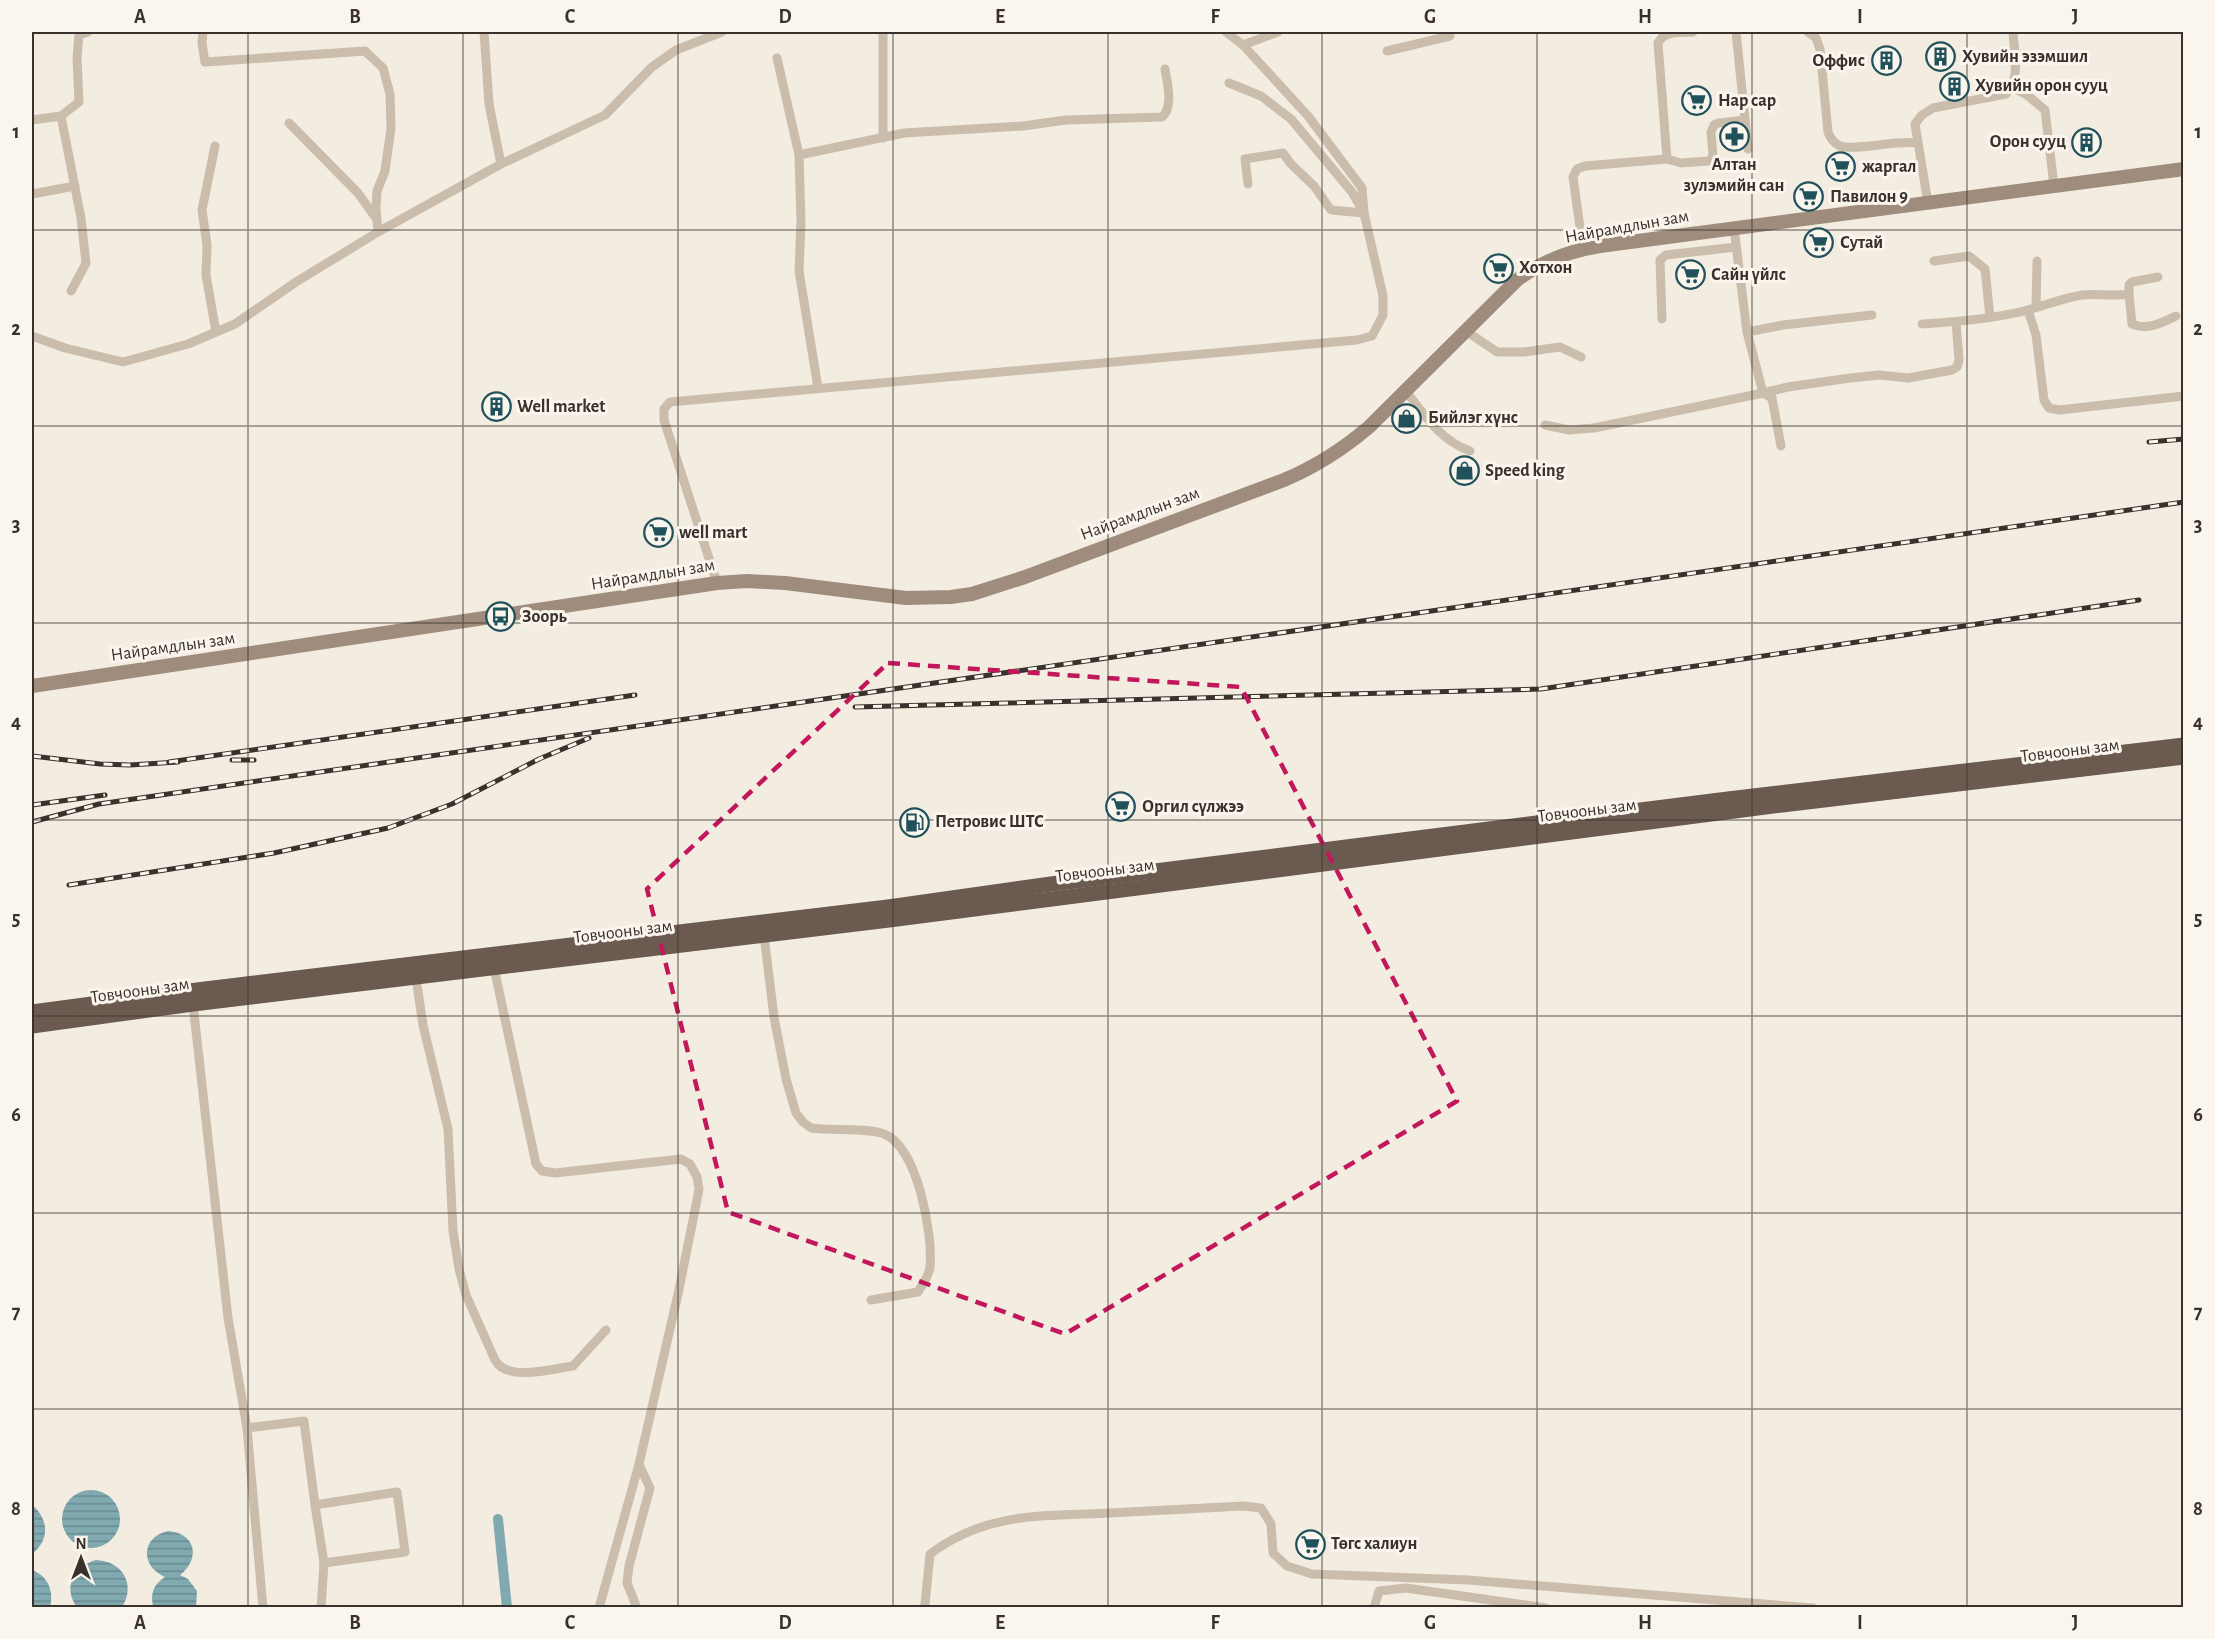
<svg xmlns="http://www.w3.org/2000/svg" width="2215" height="1639" font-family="'Alegreya Sans',sans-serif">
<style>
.water{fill:url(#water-rules)}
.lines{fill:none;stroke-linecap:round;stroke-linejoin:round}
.canal{stroke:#80a9b0;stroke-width:10}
.minor{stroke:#cbbdac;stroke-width:9}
.secondary{stroke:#9f8c7d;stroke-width:14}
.trunk{stroke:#6a5a4f;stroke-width:15}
.rail-casing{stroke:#39312b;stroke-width:5}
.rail{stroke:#faf5ed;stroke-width:3;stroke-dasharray:9;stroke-linecap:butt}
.marked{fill:none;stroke:#c2185b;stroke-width:4.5;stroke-dasharray:12 8;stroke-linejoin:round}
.grid{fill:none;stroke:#39312b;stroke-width:1.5;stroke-opacity:0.55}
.labels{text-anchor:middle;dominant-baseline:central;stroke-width:6;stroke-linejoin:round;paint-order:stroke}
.poi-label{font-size:18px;font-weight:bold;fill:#39312b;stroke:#faf5ed;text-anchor:start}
.street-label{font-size:18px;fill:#39312b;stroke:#faf5ed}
.neatline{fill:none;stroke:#39312b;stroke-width:2}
.grid-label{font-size:20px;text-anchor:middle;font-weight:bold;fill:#39312b}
</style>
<defs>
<pattern id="water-rules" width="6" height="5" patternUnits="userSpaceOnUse" patternTransform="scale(1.5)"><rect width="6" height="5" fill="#80a9b0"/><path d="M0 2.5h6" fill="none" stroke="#6a8a8f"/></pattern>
</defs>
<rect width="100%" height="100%" fill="#f3ece0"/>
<!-- water -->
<g class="water">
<circle cx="91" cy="1519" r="29"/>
<path d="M32,1505C49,1519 50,1540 32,1554Z"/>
<path d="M168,1531C196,1533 201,1559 180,1575L188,1579L197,1591L196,1607L153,1606C150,1593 154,1584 165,1577C140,1566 141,1537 168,1531Z"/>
<path d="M96,1560C123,1561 136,1585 122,1607H77C62,1588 74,1566 96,1560Z"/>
<path d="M32,1570C48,1576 54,1591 50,1607H32Z"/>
</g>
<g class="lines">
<!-- canal -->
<path class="canal" d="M498,1519L507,1608"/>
<!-- minor -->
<g class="minor">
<path d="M203,32L202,43L205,62L365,51L383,68L390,94L391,128L385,171L377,191L376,208L378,232"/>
<path d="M484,32L489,104L501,164"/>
<path d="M883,32V138"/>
<path d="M1736,32L1748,149"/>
<path d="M1808,32L1816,38L1820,49L1828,132C1830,138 1834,143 1840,146C1856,151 1896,140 1917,143"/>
<path d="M1243,45L1278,32"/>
<path d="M1387,51L1450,36L1449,32"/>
<path d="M777,58L799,155L904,133L1023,126L1066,120L1162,117C1174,107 1167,82 1165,69"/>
<path d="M1229,83L1261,96L1291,119L1352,192L1364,213L1331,210L1314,186L1291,164L1283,153L1245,159L1248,184"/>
<path d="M2013,88L2027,95L2045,110L2054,186"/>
<path d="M32,120L61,116"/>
<path d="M289,123L358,193L375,217"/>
<path d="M215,146L202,210L207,245L206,275L216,332"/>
<path d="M799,155L801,222L799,271L818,388"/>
<path d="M1667,159L1658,43C1664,30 1681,33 1693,32"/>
<path d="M32,194L75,186"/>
<path d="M1928,203L1915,124L1922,115L1933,108L2006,94C2021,80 2014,51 2013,32"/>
<path d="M1583,249L1574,184L1573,177L1577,169L1585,166L1667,159L1681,163L1709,161L1713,156L1711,132L1714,125L1719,123L1745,120"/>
<path d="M1934,261L1969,256L1985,269L1990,317"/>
<path d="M71,291L86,263L81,218L61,116L79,102L77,58L79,35L88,32"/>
<path d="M2129,294V285L2132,282L2158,277"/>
<path d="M2036,307L2037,261"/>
<path d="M2028,310L2036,335L2044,400L2049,408L2059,410L2184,396"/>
<path d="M1662,319L1660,260L1666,255L1736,247"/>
<path d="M1922,324C1957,322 1994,319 2028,310C2046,305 2064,298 2082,295C2098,293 2113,297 2129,294L2132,324C2147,331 2161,323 2176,316"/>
<path d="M1466,331L1497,352H1524L1560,347L1581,357"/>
<path d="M1747,332L1783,325L1872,315"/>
<path d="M32,336L65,348L123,362L188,344L235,324L296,282L378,232L501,164L605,115L652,67L676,50L722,32"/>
<path d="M1406,391C1425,416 1440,440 1470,451"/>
<path d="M1763,393L1788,387L1850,378L1879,375L1908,378L1952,370L1957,367L1959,360L1956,322"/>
<path d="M1763,393L1772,398L1781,446"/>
<path d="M1545,425L1569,430L1594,428L1763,393L1747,332L1734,228"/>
<path d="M717,583L664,420V409L670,402L1357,340L1372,336L1383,315V296L1364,213L1362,188L1308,116L1243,45L1226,32"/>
<path d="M764,935L774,1017L786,1079L796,1113L803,1122L811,1128C831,1131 867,1127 884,1134C918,1147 933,1235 930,1267C929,1276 922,1285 918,1292L871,1300"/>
<path d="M493,963L536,1164L542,1171L555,1173L681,1159L690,1164L697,1177L699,1189L696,1205L678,1294L639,1464L599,1608"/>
<path d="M416,978L423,1025L448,1129L453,1231L459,1269L466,1295L495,1360C507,1382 552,1369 573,1366L606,1330"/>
<path d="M193,1004L228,1318L247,1428L263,1608"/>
<path d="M247,1428L304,1421L315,1505L397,1492L405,1552L324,1563L315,1505"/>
<path d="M321,1608L324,1563"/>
<path d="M637,1608L627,1583L629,1566L650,1488L639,1464"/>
<path d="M923,1608L925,1604L930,1554C986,1512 1042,1516 1110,1513C1154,1511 1198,1508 1243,1506L1261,1508L1271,1524L1273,1553L1287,1566L1312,1574L1468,1580L1813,1608"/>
<path d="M1374,1608L1379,1591L1406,1588L1546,1608"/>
</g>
<!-- secondary -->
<path class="secondary" d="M32,686L717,583L747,581L785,583L906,598L951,597L972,594L1025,577L1284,480C1315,467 1343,449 1369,427L1517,280C1542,261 1569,251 1600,246L2184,169"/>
<!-- trunk -->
<g class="trunk">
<path d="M32,1012L197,990L888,907L1051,884L1728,799L2184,745"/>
<path d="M32,1026L193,1004L889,920L1782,805L2184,757"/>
</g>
<defs>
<g id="rail">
<path d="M2149,442L2184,439"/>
<path d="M855,707L1541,689L2139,600"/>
<path d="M32,756L100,764L130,765L178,762"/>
<path d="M232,760H254"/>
<path d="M169,762L635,695"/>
<path d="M32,805L105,795"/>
<path d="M32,822L99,804L2184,502"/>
<path d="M69,885L274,853L388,828L452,804L539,759L589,738"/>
</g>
</defs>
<!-- rail casing -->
<use href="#rail" class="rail-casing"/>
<!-- rail -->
<use href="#rail" class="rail"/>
</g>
<!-- marked area -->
<path class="marked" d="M888,663L1241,687L1457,1101L1065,1334L728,1212L647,889Z"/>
<!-- grid -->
<path class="grid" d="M248,32V1608M463,32V1608M678,32V1608M893,32V1608M1108,32V1608M1322,32V1608M1537,32V1608M1752,32V1608M1967,32V1608M32,230H2184M32,426H2184M32,623H2184M32,820H2184M32,1016H2184M32,1213H2184M32,1409H2184"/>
<!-- icons -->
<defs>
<symbol id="building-ring" viewBox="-11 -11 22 22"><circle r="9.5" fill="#faf5ed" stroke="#21525b" stroke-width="1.5"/><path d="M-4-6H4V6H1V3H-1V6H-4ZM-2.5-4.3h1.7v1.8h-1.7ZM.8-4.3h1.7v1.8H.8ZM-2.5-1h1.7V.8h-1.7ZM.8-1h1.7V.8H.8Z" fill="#21525b"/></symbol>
<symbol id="supermarket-ring" viewBox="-11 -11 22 22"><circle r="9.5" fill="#faf5ed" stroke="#21525b" stroke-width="1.5"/><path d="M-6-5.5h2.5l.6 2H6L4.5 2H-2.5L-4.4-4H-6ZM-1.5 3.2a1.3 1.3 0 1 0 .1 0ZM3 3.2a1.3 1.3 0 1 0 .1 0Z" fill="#21525b"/></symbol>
<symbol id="pharmacy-ring" viewBox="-11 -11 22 22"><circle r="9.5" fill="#faf5ed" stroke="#21525b" stroke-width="1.5"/><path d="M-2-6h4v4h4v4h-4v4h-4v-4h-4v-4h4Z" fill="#21525b"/></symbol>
<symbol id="shop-ring" viewBox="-11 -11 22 22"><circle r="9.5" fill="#faf5ed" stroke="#21525b" stroke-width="1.5"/><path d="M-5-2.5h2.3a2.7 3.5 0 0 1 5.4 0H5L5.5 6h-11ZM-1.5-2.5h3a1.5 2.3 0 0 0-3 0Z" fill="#21525b"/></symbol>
<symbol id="bus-ring" viewBox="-11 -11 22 22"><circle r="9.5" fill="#faf5ed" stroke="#21525b" stroke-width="1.5"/><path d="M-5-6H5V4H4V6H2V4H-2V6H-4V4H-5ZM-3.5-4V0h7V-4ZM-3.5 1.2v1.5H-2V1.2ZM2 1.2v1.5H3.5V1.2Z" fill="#21525b"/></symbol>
<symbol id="fuel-ring" viewBox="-11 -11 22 22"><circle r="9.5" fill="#faf5ed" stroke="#21525b" stroke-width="1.5"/><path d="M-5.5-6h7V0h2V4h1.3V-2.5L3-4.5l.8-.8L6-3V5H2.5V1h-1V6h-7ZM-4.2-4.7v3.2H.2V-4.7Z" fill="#21525b"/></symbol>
</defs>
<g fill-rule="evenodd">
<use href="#building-ring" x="1924" y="40" width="33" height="33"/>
<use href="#building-ring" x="1870" y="44" width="33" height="33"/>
<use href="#building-ring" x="1938" y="70" width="33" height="33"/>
<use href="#supermarket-ring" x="1680" y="84" width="33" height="33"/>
<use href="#pharmacy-ring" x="1718" y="120" width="33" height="33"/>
<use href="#building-ring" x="2070" y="126" width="33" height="33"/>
<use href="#supermarket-ring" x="1824" y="150" width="33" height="33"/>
<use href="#supermarket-ring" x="1792" y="180" width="33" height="33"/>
<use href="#supermarket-ring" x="1802" y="226" width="33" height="33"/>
<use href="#supermarket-ring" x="1482" y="252" width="33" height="33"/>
<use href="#supermarket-ring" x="1674" y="258" width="33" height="33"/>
<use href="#building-ring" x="480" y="390" width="33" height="33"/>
<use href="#shop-ring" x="1390" y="402" width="33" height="33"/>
<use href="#shop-ring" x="1448" y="454" width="33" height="33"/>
<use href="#supermarket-ring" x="642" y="516" width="33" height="33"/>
<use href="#bus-ring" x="484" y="600" width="33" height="33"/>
<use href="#supermarket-ring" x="1104" y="790" width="33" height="33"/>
<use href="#fuel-ring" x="898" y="806" width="33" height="33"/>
<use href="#supermarket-ring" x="1294" y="1528" width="33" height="33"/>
</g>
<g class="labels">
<!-- poi labels -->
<g class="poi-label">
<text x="1962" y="57">Хувийн эзэмшил</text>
<text x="1865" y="61" text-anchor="end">Оффис</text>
<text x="1975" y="86">Хувийн орон сууц</text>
<text x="1718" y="101">Нар сар</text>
<text x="2066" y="142" text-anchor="end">Орон сууц</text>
<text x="1734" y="165" text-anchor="middle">Алтан<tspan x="1734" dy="21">зулэмийн сан</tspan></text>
<text x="1862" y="167">жаргал</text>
<text x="1830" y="197">Павилон 9</text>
<text x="1840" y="243">Сутай</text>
<text x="1519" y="268">Хотхон</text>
<text x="1711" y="275">Сайн үйлс</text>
<text x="517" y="407">Well market</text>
<text x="1428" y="418">Бийлэг хүнс</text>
<text x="1485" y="471">Speed king</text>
<text x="679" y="533">well mart</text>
<text x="522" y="617">Зоорь</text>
<text x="1142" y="807">Оргил сүлжээ</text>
<text x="935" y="822">Петровис ШТС</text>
<text x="1331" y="1544">Төгс халиун</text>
</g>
<!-- street labels -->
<g class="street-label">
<text transform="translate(1627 227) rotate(-10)">Найрамдлын зам</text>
<text transform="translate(1140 514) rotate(-20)">Найрамдлын зам</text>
<text transform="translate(653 575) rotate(-9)">Найрамдлын зам</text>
<text transform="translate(173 647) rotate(-8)">Найрамдлын зам</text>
<text transform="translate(2070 751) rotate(-7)">Товчооны зам</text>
<text transform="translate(1587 811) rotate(-7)">Товчооны зам</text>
<text transform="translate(1105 871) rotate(-7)">Товчооны зам</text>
<text transform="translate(623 932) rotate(-7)">Товчооны зам</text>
<text transform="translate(140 991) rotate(-8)">Товчооны зам</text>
</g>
</g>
<!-- border -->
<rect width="2215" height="1639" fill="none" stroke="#faf5ed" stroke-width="66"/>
<!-- north arrow -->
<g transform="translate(81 1558)" stroke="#faf5ed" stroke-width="4.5" paint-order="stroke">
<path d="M0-4.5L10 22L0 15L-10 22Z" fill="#39312b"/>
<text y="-9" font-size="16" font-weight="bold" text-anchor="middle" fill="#39312b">N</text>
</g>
<rect x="33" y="33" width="2149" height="1573" class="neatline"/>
<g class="grid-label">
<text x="140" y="23">A</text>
<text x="355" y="23">B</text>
<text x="570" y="23">C</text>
<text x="785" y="23">D</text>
<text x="1000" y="23">E</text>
<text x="1215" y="23">F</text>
<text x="1430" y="23">G</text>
<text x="1645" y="23">H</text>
<text x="1860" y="23">I</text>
<text x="2075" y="23">J</text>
<text x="16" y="138">1</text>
<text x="2198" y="138">1</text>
<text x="16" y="335">2</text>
<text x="2198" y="335">2</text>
<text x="16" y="531">3</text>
<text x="2198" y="531">3</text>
<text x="16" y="728">4</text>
<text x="2198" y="728">4</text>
<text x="16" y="925">5</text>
<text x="2198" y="925">5</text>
<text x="16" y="1121">6</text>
<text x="2198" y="1121">6</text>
<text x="16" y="1318">7</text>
<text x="2198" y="1318">7</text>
<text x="16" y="1515">8</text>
<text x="2198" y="1515">8</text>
<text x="140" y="1629">A</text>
<text x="355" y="1629">B</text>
<text x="570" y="1629">C</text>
<text x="785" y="1629">D</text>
<text x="1000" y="1629">E</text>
<text x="1215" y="1629">F</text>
<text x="1430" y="1629">G</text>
<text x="1645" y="1629">H</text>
<text x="1860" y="1629">I</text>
<text x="2075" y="1629">J</text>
</g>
</svg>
